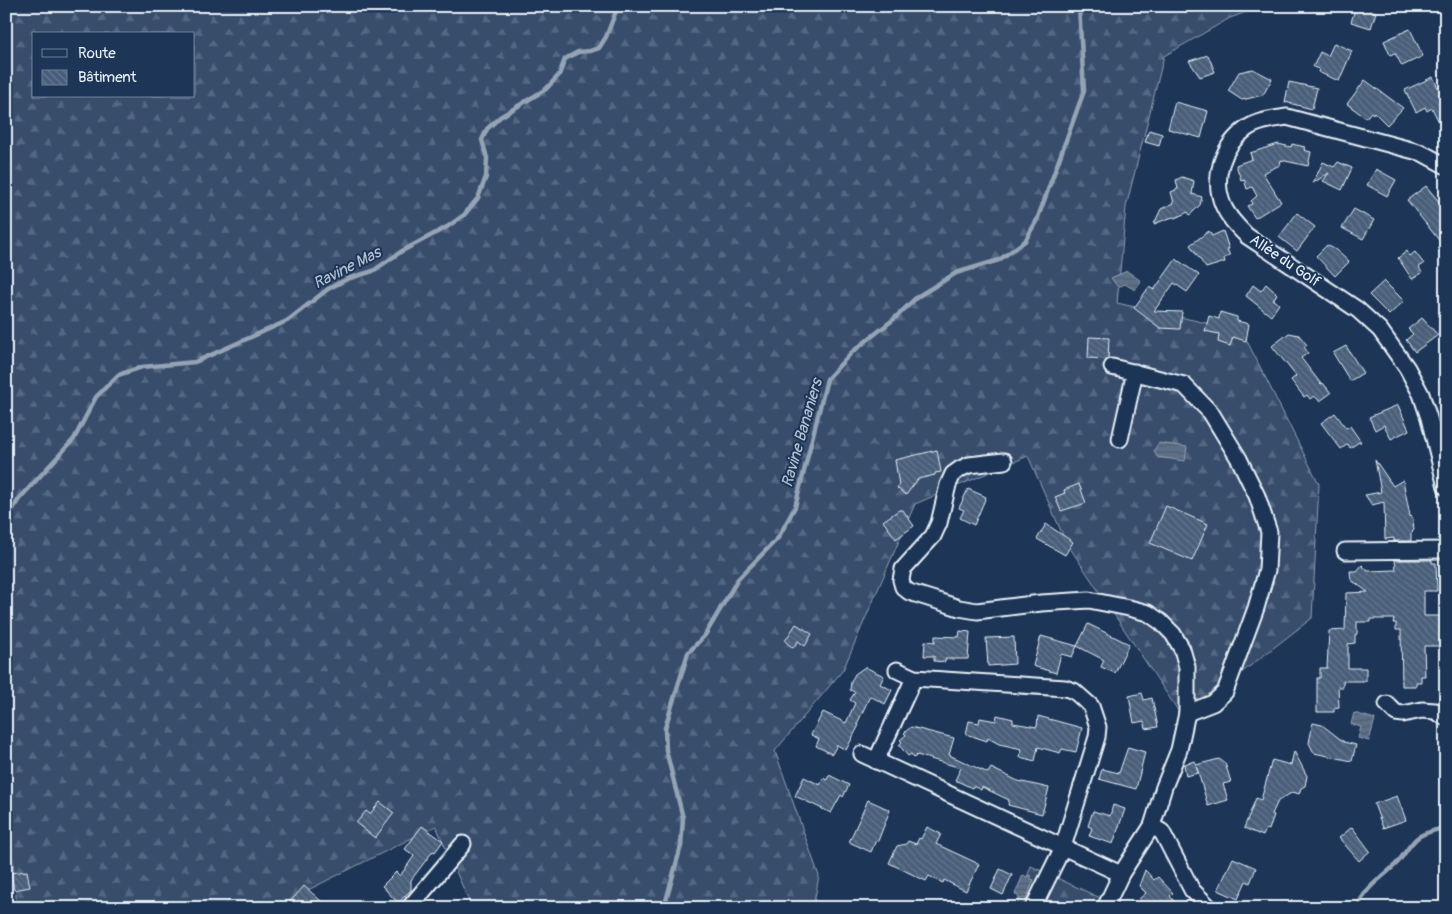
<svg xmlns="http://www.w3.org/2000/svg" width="1452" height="914" font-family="Pangolin,sans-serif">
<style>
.forest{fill:url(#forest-firs);stroke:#909fb2;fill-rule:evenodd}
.water{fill:url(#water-rules);stroke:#95a4b5}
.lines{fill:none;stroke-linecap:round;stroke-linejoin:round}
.stream{stroke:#95a4b5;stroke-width:4.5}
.building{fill:url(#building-back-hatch);stroke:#e8f1f8}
.minor-casing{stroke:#e8f1f8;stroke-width:19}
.minor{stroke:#1d3557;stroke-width:15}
.labels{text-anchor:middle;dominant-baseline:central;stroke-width:4;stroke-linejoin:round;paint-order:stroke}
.street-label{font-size:15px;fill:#e8f1f8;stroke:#1d3557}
.water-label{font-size:16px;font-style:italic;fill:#b7c4d1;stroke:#1d3557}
</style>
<defs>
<pattern id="forest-firs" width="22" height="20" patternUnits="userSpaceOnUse" patternTransform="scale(1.25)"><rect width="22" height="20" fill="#374d6c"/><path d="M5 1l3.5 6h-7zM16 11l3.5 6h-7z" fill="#546782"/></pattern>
<pattern id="water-rules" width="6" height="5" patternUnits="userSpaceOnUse" patternTransform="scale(1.25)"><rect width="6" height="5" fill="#5d7089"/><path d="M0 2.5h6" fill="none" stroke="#505a66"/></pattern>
<pattern id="building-back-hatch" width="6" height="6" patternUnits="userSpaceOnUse" patternTransform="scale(1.25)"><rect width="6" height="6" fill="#495e7a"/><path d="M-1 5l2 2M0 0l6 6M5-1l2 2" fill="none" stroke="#63768e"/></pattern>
</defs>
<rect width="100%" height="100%" fill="#1d3557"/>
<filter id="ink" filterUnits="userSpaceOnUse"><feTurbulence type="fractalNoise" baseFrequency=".02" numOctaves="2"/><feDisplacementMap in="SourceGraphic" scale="10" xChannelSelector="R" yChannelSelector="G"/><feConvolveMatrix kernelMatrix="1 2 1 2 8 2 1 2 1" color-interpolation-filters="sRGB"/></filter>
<g filter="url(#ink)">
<!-- forest -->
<g class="forest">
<path d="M6,6H1263L1230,18L1164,56L1126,207L1117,303L1242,331L1319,484L1312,618L1183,718L1066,542L1028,456L915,504L843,670L775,751L819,876L813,908H472L436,826L292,898L282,908H17L9,815L6,813ZM34,34H194V96H34Z"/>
<path d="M1031,866L1122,908H1016Z"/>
</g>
<!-- water -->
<g class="water">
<path d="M1127,271L1141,281L1135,290L1125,284L1118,287L1111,278Z"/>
<path d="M1159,443L1187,447L1185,461L1157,457L1154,450Z"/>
<path d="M1354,713L1375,719L1369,741L1358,738L1361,727L1351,724Z"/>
<path d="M1023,875L1027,877L1030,875L1031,879L1034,880L1026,899L1023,898L1019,900L1018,896L1015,894Z"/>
</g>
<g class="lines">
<!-- stream -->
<g class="stream">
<path d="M6,520L19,499L74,439L96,397L118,375L142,367L195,362L287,321L328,289L347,279L373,271L402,251L447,227L464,215L478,198L486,177L487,158L482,140L487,129L500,117L546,89L559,75L565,59L578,52L590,51L599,48L606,37L618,6"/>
<path d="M664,908L681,846L683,818L666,750L665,728L688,653L705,635L738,579L778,538L795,507L827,379L851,353L894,319L917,297L956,273L999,260L1025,241L1037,220L1084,91L1079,6"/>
<path d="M1357,908C1367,884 1382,879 1398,862C1404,855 1409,845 1417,838C1424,832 1437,830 1446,827"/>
</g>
</g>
<!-- building -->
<g class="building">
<path d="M1356,6H1371L1370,10L1376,12L1371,28L1351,22Z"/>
<path d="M1410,29L1423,56L1402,66L1395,53L1390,55L1384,41Z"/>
<path d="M1334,43L1352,51L1339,81L1318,72L1319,69L1313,67L1320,52L1328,56Z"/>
<path d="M1208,55L1215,72L1200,77L1189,61Z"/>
<path d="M1253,69L1272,79L1263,95L1242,100L1228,91L1239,72Z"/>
<path d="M1433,77L1446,104V136L1432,108L1427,111L1425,107L1416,112L1405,90Z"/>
<path d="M1365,80L1403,108L1387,125L1374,112L1373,114L1371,112L1366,118L1347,104Z"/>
<path d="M1289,82L1317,88L1312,109L1285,102Z"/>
<path d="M1175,102L1208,111L1201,138L1168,129Z"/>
<path d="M1149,130L1162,134L1159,146L1145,142Z"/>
<path d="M1278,144L1291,147L1292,144L1305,147L1304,150L1311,152L1308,166L1281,160L1280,165L1263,173L1281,202L1255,218L1247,206L1252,204L1251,201L1257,196L1252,187L1247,189L1244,179L1241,180L1236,165L1252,159L1250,153Z"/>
<path d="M1323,162L1334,167L1338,162L1352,168L1342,190L1323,181L1329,173L1313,183Z"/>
<path d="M1376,169L1396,180L1387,196L1367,185Z"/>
<path d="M1182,177L1194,181L1192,194L1202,197L1200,205L1190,215L1188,212L1175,218L1173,217L1167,219L1154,224L1161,209L1174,203L1171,192L1178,189L1176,180Z"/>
<path d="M1426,186L1446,210V249L1407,200Z"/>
<path d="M1354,209L1374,220L1363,239L1342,228Z"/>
<path d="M1297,213L1315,227L1297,251L1279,237Z"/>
<path d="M1209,231L1212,236L1223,231L1229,249H1227L1230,256L1224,258L1225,262L1206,268L1190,245Z"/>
<path d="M1327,245L1336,250L1349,262L1335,276L1316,256Z"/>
<path d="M1407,251L1410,256L1415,252L1424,264L1419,267L1422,273L1412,279L1398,258Z"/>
<path d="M1176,259L1199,275L1187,292L1174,283L1154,311L1182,312L1180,329L1160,328L1134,308L1149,287L1154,290Z"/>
<path d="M1384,281L1404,301L1389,315L1369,295Z"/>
<path d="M1266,284L1277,294L1273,300L1279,304L1271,316L1246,296L1253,285L1261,291Z"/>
<path d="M1220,312L1237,317V321L1249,324L1246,341L1233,337L1230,346L1218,342L1219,334L1205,331L1209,316L1219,319Z"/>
<path d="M1422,318L1438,335L1415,352L1406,340L1413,334L1408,329Z"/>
<path d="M1289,333L1299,335L1307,345L1304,347L1308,353L1301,358L1321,384L1323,383L1331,393L1320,401L1314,396L1310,399L1307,395L1304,397L1291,380L1296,376L1272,346Z"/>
<path d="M1089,337L1109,338L1108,359L1088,358Z"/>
<path d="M1346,346L1363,373L1350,381L1333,353Z"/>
<path d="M1398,405L1409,430L1391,439L1384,425L1375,430L1369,417Z"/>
<path d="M1335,413L1346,428L1350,426L1361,442H1359L1350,448L1348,444L1341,449L1321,423Z"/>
<path d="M937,450L941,472L935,473V475L918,479L906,495L897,488L899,485L895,460Z"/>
<path d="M1375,460L1393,486L1403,480L1410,516L1413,519L1414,530L1411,533V541H1394V538L1385,539L1384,502L1372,505L1365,495L1381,492Z"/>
<path d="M1079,484L1086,503L1061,511L1055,497L1065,493L1064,490Z"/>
<path d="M968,489L986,497L974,525L960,518L964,510L959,508Z"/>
<path d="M1166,506L1208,524L1192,561L1150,543Z"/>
<path d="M899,510H903L914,526L896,539L883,521Z"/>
<path d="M1046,524L1073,542L1065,555L1037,539Z"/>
<path d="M1395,560H1432V563H1436L1437,591H1424V616H1446V646H1424L1425,676H1421V682H1416V686H1402L1401,630H1396V623H1393L1394,619H1371V622H1357V634L1355,635V643L1348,644V668H1366V681H1343V687H1338L1339,707L1334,708V712H1317V678H1320V668H1327L1329,631L1345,630L1346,593L1368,592L1351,580L1350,571H1357L1362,565L1368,571L1396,570Z"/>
<path d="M796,624L812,634L805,646L798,641L793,648L785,641Z"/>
<path d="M1088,624L1129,644L1115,673L1101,667L1104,660L1077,646Z"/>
<path d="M960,631L970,632L968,659H945V662L934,661V656H924L925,641L935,642V636L959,637Z"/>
<path d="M1041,636L1077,646L1072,657L1061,654L1056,673L1033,666Z"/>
<path d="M1014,637L1015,664L988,666L986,638Z"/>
<path d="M865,667L884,676L880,684L892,690L885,704L870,696L857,724L859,725L846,750L837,745L832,754L816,746L819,739L811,735L823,712L846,723L855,703L850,700L855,692L850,690L851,682L855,674Z"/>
<path d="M1142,693L1144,700L1152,698L1158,727L1146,729L1144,721L1134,723L1129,696Z"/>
<path d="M997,715L1013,719V723L1037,727L1038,716L1082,728L1076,752L1062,749L1060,753L1038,747L1035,761L1020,757L1022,749L999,744L988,738L987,741L966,734L969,721L979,723L980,718L996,721Z"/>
<path d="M1313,723L1322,725L1344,742L1356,745L1352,761L1314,753L1309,743Z"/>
<path d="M911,727L954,738L949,755L988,773L991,768L1018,781L1049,788L1042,814L1008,805L1009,800L982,787L981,790L973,786L972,788L955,780L961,768L917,755L914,758L911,754L908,756L899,745L902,742L900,740L906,735L904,733Z"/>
<path d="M1128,747L1145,752L1136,789L1099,779L1102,769L1119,773Z"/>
<path d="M1294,751L1307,776L1305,786L1301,788L1299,794L1293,792L1278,801L1272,814L1274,815L1269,830L1266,829L1263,836L1244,828L1256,798L1261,800L1272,760L1291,765Z"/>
<path d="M1219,759L1225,763L1231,782L1223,784L1228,800L1208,806L1196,765Z"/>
<path d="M1195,761L1198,773L1186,776L1184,764Z"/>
<path d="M829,775L849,785L843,797L841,795L831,813L795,796L804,777L820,785L823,778L827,780Z"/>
<path d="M1397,796L1406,820L1383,828L1374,804Z"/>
<path d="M868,800L890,810L878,841L876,840L871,852L849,842Z"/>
<path d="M380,802L394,813L375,838L356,823L366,811L370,814Z"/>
<path d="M1113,805L1125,809L1113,844L1089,836L1092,828L1088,826L1093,811L1110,816Z"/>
<path d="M422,826L443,841L435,852L433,851L411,880V890L398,903L382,886L396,872L400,876L414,856L405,849Z"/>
<path d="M927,827L941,834L936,844L979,864L966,891L944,880L943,883L929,876L926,881L889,863L897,846L906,844L908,841L916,844L919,838L921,839Z"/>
<path d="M1352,827L1370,851L1359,861L1339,838Z"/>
<path d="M1233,858L1256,868L1250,883L1246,881L1238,899L1218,890Z"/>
<path d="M1000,869L1012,875L1003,895L991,889Z"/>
<path d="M1145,870L1154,880L1158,877L1173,893L1170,896L1179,908H1147L1139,899L1146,893L1139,886Z"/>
<path d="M27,871L30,887L14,890L11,873Z"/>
<path d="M304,886L329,908H296L290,902Z"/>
</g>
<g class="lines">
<defs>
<g id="minor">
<path d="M1446,166L1422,153L1287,117C1273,119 1257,121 1246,129C1222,146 1212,178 1223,205C1228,217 1238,227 1247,236L1358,310L1380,330L1407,368L1421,394L1429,418L1446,487"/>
<path d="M1112,367L1184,385L1211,413L1239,459L1257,496L1269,532L1267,570L1256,608L1225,692L1213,703L1187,713"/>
<path d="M1120,439L1135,372"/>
<path d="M1004,461L969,465L960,469L953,474L948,485L939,523L933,536L903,569L901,580L903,587L909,592L941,602L959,608L977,611L1041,603L1089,600L1129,608L1148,613L1161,622L1173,634L1182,649L1187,667V713L1179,750L1164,787L1152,826L1121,874L1105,908"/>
<path d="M1345,551L1446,550"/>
<path d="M897,670L914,678L1065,688L1074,691L1091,706L1098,727L1097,737L1063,847L1033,908"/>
<path d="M1387,704L1396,713L1403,714L1422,710L1435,711L1446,718"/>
<path d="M862,754L1121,874"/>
<path d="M876,761L914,678"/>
<path d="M1152,826L1162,832L1192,890L1210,908"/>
<path d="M409,908L463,844"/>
</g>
</defs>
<!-- minor casing -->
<use href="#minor" class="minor-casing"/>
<!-- minor -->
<use href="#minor" class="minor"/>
</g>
</g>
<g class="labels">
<!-- street labels -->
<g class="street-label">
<text transform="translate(1285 261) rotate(34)">Allée du Golf</text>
</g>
<!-- water labels -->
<g class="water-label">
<text transform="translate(347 268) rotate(-27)">Ravine Mas</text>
<text transform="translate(802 433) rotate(-74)">Ravine Bananiers</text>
</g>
</g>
<!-- margin -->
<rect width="1452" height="914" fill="none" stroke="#1d3557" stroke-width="25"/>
<rect x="12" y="12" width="1427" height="889" fill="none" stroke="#e8f1f8" stroke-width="2" filter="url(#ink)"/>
<!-- legend -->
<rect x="32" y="32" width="162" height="65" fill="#1d3557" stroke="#6e8097"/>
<rect x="42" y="49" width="25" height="8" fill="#1d3557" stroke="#6e8097"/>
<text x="78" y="58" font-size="15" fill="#e8f1f8">Route</text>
<rect x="42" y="70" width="25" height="15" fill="url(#building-back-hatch)" stroke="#6e8097"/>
<text x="78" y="82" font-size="15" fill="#e8f1f8">Bâtiment</text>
</svg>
